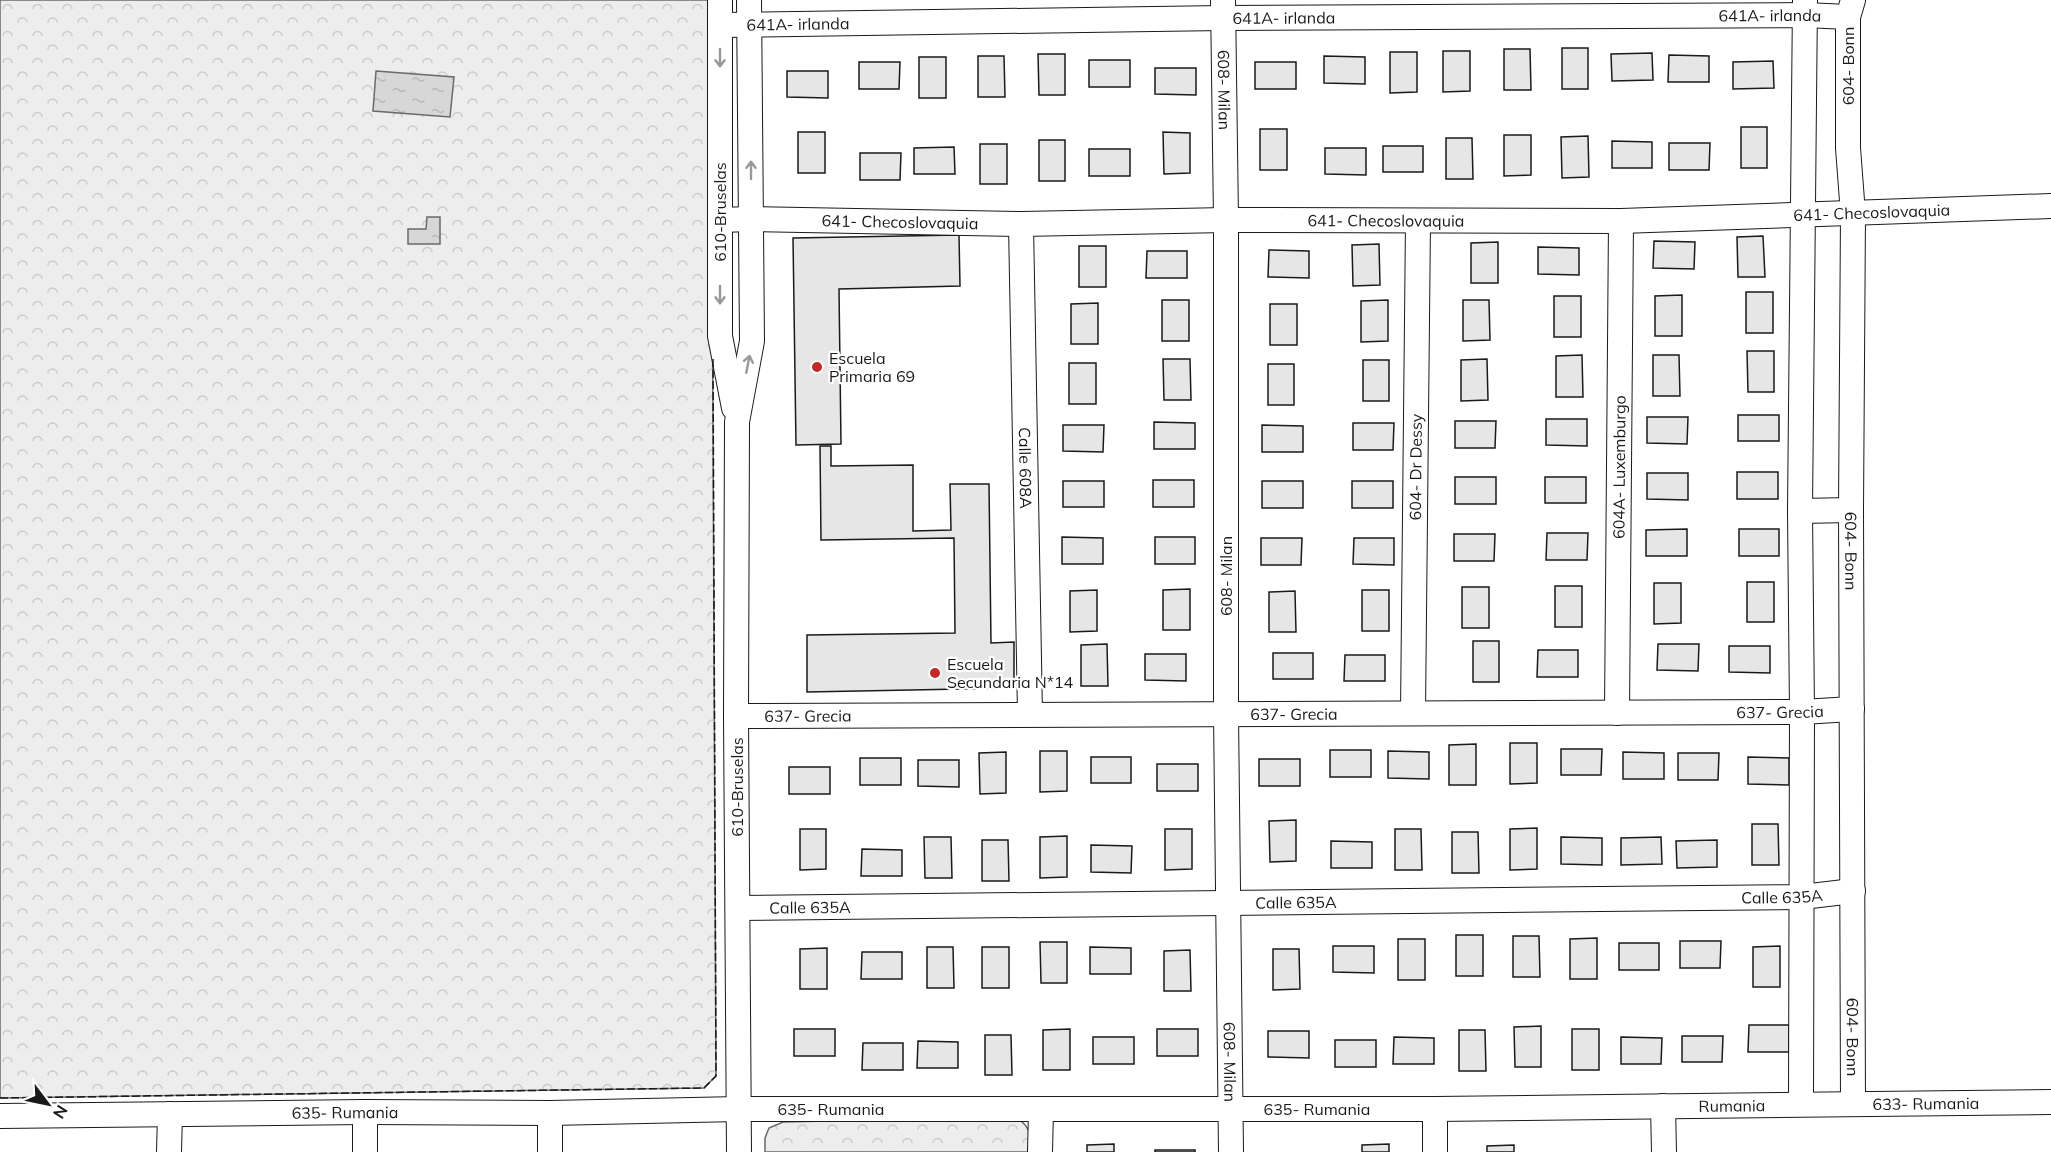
<svg xmlns="http://www.w3.org/2000/svg" width="2051" height="1152" font-family="Mulish,sans-serif">
<style>
.park{fill:url(#park-crowns);stroke:#6a6a6a;stroke-width:1.5}
.water{fill:url(#water-ripples);stroke:#6a6a6a;stroke-width:1.5}
.building{fill:#e6e6e6;stroke:#1a1a1a;stroke-width:1.5}
.lines{fill:none;stroke-linecap:round;stroke-linejoin:round}
.minor-casing{stroke:#1a1a1a;stroke-width:26}
.minor{stroke:#fff;stroke-width:24}
.fence{stroke:#1a1a1a;stroke-width:1.5;stroke-dasharray:8 3;stroke-linecap:butt}
.oneway{stroke:#989898}
.poi-dot{fill:#c62828;stroke:#fff;stroke-width:2}
.labels{text-anchor:middle;dominant-baseline:central;stroke-width:4.5;stroke-linejoin:round;paint-order:stroke}
.street-label{font-size:16px;fill:#1a1a1a;stroke:#fff}
.poi-label{font-size:16px;fill:#1a1a1a;stroke:#fff;text-anchor:start}
</style>
<defs>
<pattern id="park-crowns" width="20" height="18" patternUnits="userSpaceOnUse" patternTransform="scale(1.5)"><rect width="20" height="18" fill="#ededed"/><path d="M2 6a3 3 0 1 1 6 0M12 15a3 3 0 1 1 6 0" fill="none" stroke="#cbcbcb"/></pattern>
<pattern id="water-ripples" width="26" height="14" patternUnits="userSpaceOnUse" patternTransform="scale(1.5)"><rect width="26" height="14" fill="#d7d7d7"/><path d="M2 4q2-2 4 0t4 0M15 11q2-2 4 0t4 0" fill="none" stroke="#b8b8b8"/></pattern>
</defs>
<rect width="100%" height="100%" fill="#fff"/>
<!-- park -->
<g class="park">
<path d="M0,0H711L716,1076L704,1088L0,1098Z"/>
<path d="M1016,1117C1031,1127 1031,1135 1031,1152H765V1138L769,1128L783,1122Z"/>
</g>
<!-- water -->
<g class="water">
<path d="M376,71L454,77L450,117L373,111Z"/>
<path d="M427,217H440V244H408V229H426Z"/>
</g>
<!-- building -->
<g class="building">
<rect x="1562" y="48" width="26" height="41"/>
<path d="M1504,49H1530L1531,90H1504Z"/>
<path d="M1443,51H1470V91L1443,92Z"/>
<path d="M1390,52H1417V92L1390,93Z"/>
<path d="M1652,53L1653,80L1612,81L1611,54Z"/>
<path d="M1038,54H1065V95H1039Z"/>
<path d="M1669,55L1709,56V82H1668Z"/>
<path d="M978,56H1004L1005,97H978Z"/>
<path d="M1324,56L1365,57V84L1324,83Z"/>
<rect x="919" y="57" width="27" height="41"/>
<rect x="1089" y="60" width="41" height="27"/>
<path d="M1773,61L1774,88L1733,89V62Z"/>
<path d="M859,62H900L899,89H859Z"/>
<rect x="1255" y="62" width="41" height="27"/>
<path d="M1155,68H1196V95L1155,94Z"/>
<path d="M787,71H828V98L787,97Z"/>
<rect x="1741" y="127" width="26" height="41"/>
<rect x="1260" y="129" width="27" height="41"/>
<rect x="798" y="132" width="27" height="41"/>
<path d="M1163,132L1190,133V173L1164,174Z"/>
<path d="M1504,135H1531V175L1504,176Z"/>
<path d="M1588,136L1589,177L1562,178L1561,137Z"/>
<path d="M1446,138H1472L1473,179H1446Z"/>
<rect x="1039" y="140" width="26" height="41"/>
<path d="M1612,141L1652,142V168H1612Z"/>
<path d="M1669,143H1710L1709,170H1669Z"/>
<rect x="980" y="144" width="27" height="40"/>
<rect x="1383" y="146" width="40" height="26"/>
<path d="M954,147L955,174H914V148Z"/>
<path d="M1325,148H1366V175L1325,174Z"/>
<rect x="1089" y="149" width="41" height="27"/>
<path d="M860,153H901L900,180H860Z"/>
<path d="M959,235L960,286L839,289L841,444L796,445L793,238Z"/>
<path d="M1763,236L1765,277H1738L1737,237Z"/>
<path d="M1654,241L1695,242L1694,269L1653,268Z"/>
<path d="M1498,242V283H1471V243Z"/>
<path d="M1379,244L1380,285L1353,286L1352,245Z"/>
<rect x="1079" y="246" width="27" height="41"/>
<path d="M1538,247L1579,248V275L1538,274Z"/>
<path d="M1269,250L1309,251V278L1268,277Z"/>
<path d="M1147,251H1187V278H1146Z"/>
<rect x="1746" y="292" width="27" height="41"/>
<path d="M1682,295V336H1655V296Z"/>
<rect x="1554" y="296" width="27" height="41"/>
<rect x="1162" y="300" width="27" height="41"/>
<path d="M1388,300V341L1361,342V301Z"/>
<path d="M1463,300H1489L1490,340L1463,341Z"/>
<path d="M1098,303V344H1071V304Z"/>
<rect x="1270" y="304" width="27" height="41"/>
<path d="M1747,351H1774V392H1748Z"/>
<path d="M1582,355L1583,397H1556V356Z"/>
<path d="M1653,355H1679L1680,396H1653Z"/>
<path d="M1163,359H1190L1191,400H1164Z"/>
<path d="M1487,359L1488,400L1461,401V360Z"/>
<rect x="1363" y="360" width="26" height="41"/>
<rect x="1069" y="363" width="27" height="41"/>
<rect x="1268" y="364" width="26" height="41"/>
<rect x="1738" y="415" width="41" height="26"/>
<path d="M1647,417H1688L1687,444L1647,443Z"/>
<path d="M1546,419H1587V446L1546,445Z"/>
<path d="M1455,421H1496L1495,448H1455Z"/>
<path d="M1154,422L1195,423V449H1154Z"/>
<path d="M1353,423H1394L1393,450H1353Z"/>
<path d="M1063,425H1104L1103,452L1063,451Z"/>
<path d="M1262,425L1303,426V452H1262Z"/>
<path d="M820,446H831V466L913,465V531L951,530L950,484H989L991,643L1014,642V688L807,692V635L955,633L954,538L821,540Z"/>
<rect x="1737" y="472" width="41" height="27"/>
<path d="M1647,473H1688V500L1647,499Z"/>
<rect x="1455" y="477" width="41" height="27"/>
<rect x="1545" y="477" width="41" height="26"/>
<rect x="1153" y="480" width="41" height="27"/>
<rect x="1063" y="481" width="41" height="26"/>
<rect x="1262" y="481" width="41" height="27"/>
<rect x="1352" y="481" width="41" height="27"/>
<path d="M1687,529V556H1646V530Z"/>
<rect x="1739" y="529" width="40" height="27"/>
<path d="M1547,533H1588L1587,560H1546Z"/>
<path d="M1454,534H1495L1494,561H1454Z"/>
<path d="M1062,537L1103,538V564H1062Z"/>
<rect x="1155" y="537" width="40" height="27"/>
<path d="M1261,538H1302L1301,565H1261Z"/>
<path d="M1354,538H1394V565L1353,564Z"/>
<rect x="1747" y="582" width="27" height="40"/>
<path d="M1654,583H1681V623L1654,624Z"/>
<rect x="1555" y="586" width="27" height="41"/>
<rect x="1462" y="587" width="27" height="41"/>
<path d="M1190,589V630H1163V590Z"/>
<path d="M1097,590V631L1070,632V591Z"/>
<rect x="1362" y="590" width="27" height="41"/>
<path d="M1295,591L1296,632H1269V592Z"/>
<rect x="1473" y="641" width="26" height="41"/>
<path d="M1107,644L1108,686H1081V645Z"/>
<path d="M1658,644H1699L1698,671L1657,670Z"/>
<path d="M1729,646H1770V673L1729,672Z"/>
<path d="M1538,650H1578V677H1537Z"/>
<rect x="1273" y="653" width="40" height="26"/>
<path d="M1145,654H1186V681L1145,680Z"/>
<path d="M1345,655H1385V681H1344Z"/>
<path d="M1510,743H1537V783L1510,784Z"/>
<path d="M1476,744V785H1449V745Z"/>
<path d="M1561,749H1602L1601,775H1561Z"/>
<rect x="1330" y="750" width="41" height="27"/>
<path d="M1040,751H1067V791L1040,792Z"/>
<path d="M1388,751L1429,752V779L1388,778Z"/>
<path d="M1006,752V793L980,794L979,753Z"/>
<path d="M1623,752L1664,753V779H1623Z"/>
<path d="M1678,753H1719L1718,780H1678Z"/>
<rect x="1091" y="757" width="40" height="26"/>
<path d="M1748,757L1789,758V785L1748,784Z"/>
<rect x="860" y="758" width="41" height="27"/>
<rect x="1259" y="759" width="41" height="27"/>
<path d="M918,760H959V787L918,786Z"/>
<rect x="1157" y="764" width="41" height="27"/>
<rect x="789" y="767" width="41" height="27"/>
<path d="M1296,820V861L1270,862L1269,821Z"/>
<path d="M1752,824H1778L1779,865H1752Z"/>
<path d="M1537,828V869L1510,870V829Z"/>
<path d="M800,829H826V869L800,870Z"/>
<path d="M1165,829H1192V869L1165,870Z"/>
<path d="M1395,829H1421L1422,870H1395Z"/>
<path d="M1452,832H1478L1479,873H1452Z"/>
<path d="M1067,836V877L1040,878V837Z"/>
<path d="M924,837H951L952,878H925Z"/>
<path d="M1561,837L1602,838V865L1561,864Z"/>
<path d="M1661,837L1662,864L1621,865V838Z"/>
<path d="M982,840H1008L1009,881H982Z"/>
<path d="M1717,840V867L1677,868L1676,841Z"/>
<path d="M1331,841L1372,842V868H1331Z"/>
<path d="M1091,845L1132,846L1131,873L1091,872Z"/>
<path d="M862,849L902,850V876H861Z"/>
<rect x="1456" y="935" width="27" height="41"/>
<path d="M1513,936H1539L1540,977H1513Z"/>
<path d="M1597,938V979H1570V939Z"/>
<rect x="1398" y="939" width="27" height="41"/>
<path d="M1680,941H1721L1720,968H1680Z"/>
<path d="M1040,942H1067V983H1041Z"/>
<rect x="1619" y="943" width="40" height="27"/>
<path d="M1333,946H1374V973L1333,972Z"/>
<path d="M1780,946V987H1753V947Z"/>
<path d="M927,947H953L954,988H927Z"/>
<rect x="982" y="947" width="27" height="41"/>
<path d="M1090,947L1131,948V974H1090Z"/>
<path d="M827,948V989H800V949Z"/>
<path d="M1273,949H1299L1300,989L1273,990Z"/>
<path d="M1190,950L1191,991H1164V951Z"/>
<path d="M862,952H902V979H861Z"/>
<path d="M1749,1025H1789V1052H1748Z"/>
<path d="M1541,1026V1067H1515L1514,1027Z"/>
<rect x="794" y="1029" width="41" height="27"/>
<path d="M1070,1029V1070H1043V1030Z"/>
<rect x="1157" y="1029" width="41" height="27"/>
<rect x="1572" y="1029" width="27" height="41"/>
<path d="M1459,1030H1485L1486,1071H1459Z"/>
<path d="M1268,1031H1309V1058L1268,1057Z"/>
<path d="M985,1035H1011L1012,1075H985Z"/>
<path d="M1682,1036H1723L1722,1062H1682Z"/>
<rect x="1093" y="1037" width="41" height="27"/>
<path d="M1394,1037L1434,1038V1064H1393Z"/>
<path d="M1621,1037L1662,1038L1661,1064H1621Z"/>
<rect x="1335" y="1040" width="41" height="27"/>
<path d="M918,1041L958,1042V1068H917Z"/>
<path d="M863,1043H903V1070H862Z"/>
<path d="M1114,1144V1152H1087V1145Z"/>
<path d="M1389,1144V1152H1362V1145Z"/>
<path d="M1514,1145V1152H1487V1146Z"/>
<rect x="1155" y="1150" width="40" height="2"/>
</g>
<g class="lines">
<defs>
<g id="minor">
<path d="M720,0V336L734,408"/>
<path id="s1" d="M1223,0L1226,220V714L1231,1152"/>
<path id="s2" d="M1853,0L1848,17V148L1853,214L1851,510L1853,1104"/>
<path id="s3" d="M720,25L1223,18L1805,15L1848,17"/>
<path id="s4" d="M720,220L751,219L1021,224L1226,220L1621,221L2051,206"/>
<path id="s5" d="M1021,224L1030,714"/>
<path d="M1800,511L1851,510"/>
<path id="s6" d="M1413,713L1418,221"/>
<path id="s7" d="M1617,713L1621,221"/>
<path id="s8" d="M736,716L1802,712L1852,709"/>
<path id="s9" d="M738,908L1802,897L1853,891"/>
<path d="M1801,1104L1802,712L1800,511L1805,0"/>
<path d="M1663,1106L1664,1152"/>
<path d="M1435,1109V1152"/>
<path d="M365,1112V1152"/>
<path id="s10" d="M0,1116L365,1112L550,1113L739,1109H1435L2051,1102"/>
<path d="M169,1152L170,1114"/>
<path d="M550,1152V1113"/>
<path d="M739,1152L736,716L737,422L752,341L749,0"/>
<path d="M1040,1152L1041,1110"/>
</g>
</defs>
<!-- minor casing -->
<use href="#minor" class="minor-casing"/>
<!-- minor -->
<use href="#minor" class="minor"/>
<!-- fence -->
<path class="fence" d="M0,1098L704,1088L716,1076L713,357"/>
</g>
<!-- one-way arrows -->
<defs><path id="oneway-shaft" d="M-6 0H5M1.5-3L5.5 0L1.5 3" fill="none" stroke-width="1.6" stroke-linecap="round" stroke-linejoin="round" transform="scale(1.5)"/></defs>
<g class="oneway">
<use href="#oneway-shaft" transform="translate(720 58) rotate(90)"/>
<use href="#oneway-shaft" transform="translate(751 170) rotate(-90)"/>
<use href="#oneway-shaft" transform="translate(720 295) rotate(90)"/>
<use href="#oneway-shaft" transform="translate(748 364) rotate(-79)"/>
</g>
<!-- markers -->
<g class="poi-dot">
<circle cx="817" cy="367" r="6"/>
<circle cx="935" cy="673" r="6"/>
</g>
<g class="labels">
<!-- street labels -->
<g class="street-label">
<text stroke="none"><textPath href="#s3" startOffset="1050">641A- irlanda</textPath></text>
<text stroke="none"><textPath href="#s3" startOffset="564">641A- irlanda</textPath></text>
<text stroke="none"><textPath href="#s3" startOffset="78">641A- irlanda</textPath></text>
<text transform="translate(1848 66) rotate(-90)">604- Bonn</text>
<text stroke="none"><textPath href="#s1" startOffset="90">608- Milan</textPath></text>
<text transform="translate(720 212) rotate(-90)">610-Bruselas</text>
<text stroke="none"><textPath href="#s4" startOffset="1152">641- Checoslovaquia</textPath></text>
<text stroke="none"><textPath href="#s4" startOffset="180">641- Checoslovaquia</textPath></text>
<text stroke="none"><textPath href="#s4" startOffset="666">641- Checoslovaquia</textPath></text>
<text stroke="none"><textPath href="#s6" startOffset="246">604- Dr Dessy</textPath></text>
<text stroke="none"><textPath href="#s7" startOffset="246">604A- Luxemburgo</textPath></text>
<text stroke="none"><textPath href="#s5" startOffset="244">Calle 608A</textPath></text>
<text stroke="none"><textPath href="#s2" startOffset="552">604- Bonn</textPath></text>
<text transform="translate(1226 576) rotate(-90)">608- Milan</text>
<text stroke="none"><textPath href="#s8" startOffset="1044">637- Grecia</textPath></text>
<text stroke="none"><textPath href="#s8" startOffset="558">637- Grecia</textPath></text>
<text stroke="none"><textPath href="#s8" startOffset="72">637- Grecia</textPath></text>
<text transform="translate(737 787) rotate(-90)">610-Bruselas</text>
<text stroke="none"><textPath href="#s9" startOffset="1044">Calle 635A</textPath></text>
<text stroke="none"><textPath href="#s9" startOffset="558">Calle 635A</textPath></text>
<text stroke="none"><textPath href="#s9" startOffset="72">Calle 635A</textPath></text>
<text stroke="none"><textPath href="#s2" startOffset="1038">604- Bonn</textPath></text>
<text stroke="none"><textPath href="#s1" startOffset="1062">608- Milan</textPath></text>
<text stroke="none"><textPath href="#s10" startOffset="1926">633- Rumania</textPath></text>
<text stroke="none"><textPath href="#s10" startOffset="1732">Rumania</textPath></text>
<text stroke="none"><textPath href="#s10" startOffset="831">635- Rumania</textPath></text>
<text stroke="none"><textPath href="#s10" startOffset="1317">635- Rumania</textPath></text>
<text stroke="none"><textPath href="#s10" startOffset="345">635- Rumania</textPath></text>
</g>
<!-- poi labels -->
<g class="poi-label">
<text x="829" y="358">Escuela<tspan x="829" dy="18">Primaria 69</tspan></text>
<text x="947" y="664">Escuela<tspan x="947" dy="18">Secundaria N*14</tspan></text>
</g>
</g>
<!-- north arrow -->
<g transform="translate(48 1104) rotate(122)" stroke="#ffffff" stroke-width="4.5" paint-order="stroke">
<path d="M0-4.5L10 22L0 15L-10 22Z" fill="#1a1a1a"/>
<text y="-9" font-size="16" font-weight="bold" text-anchor="middle" fill="#1a1a1a">N</text>
</g>
</svg>
